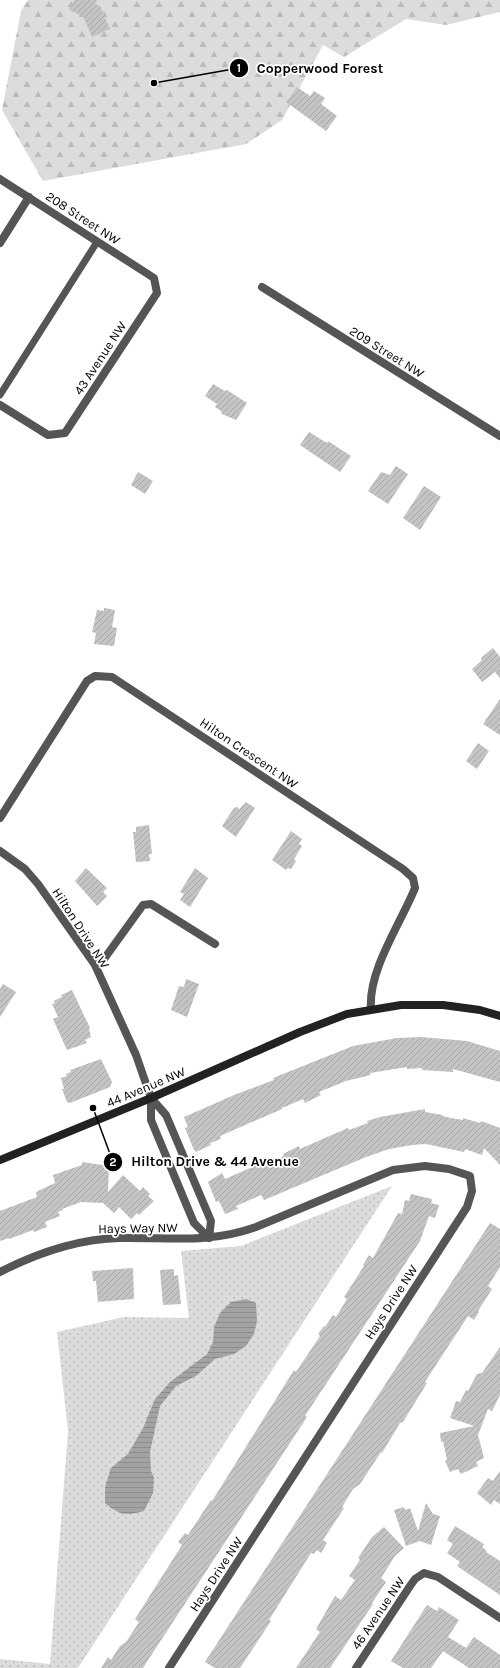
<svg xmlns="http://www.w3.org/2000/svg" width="500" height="1668" font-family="Karla,sans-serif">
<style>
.grass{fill:url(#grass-dots)}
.forest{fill:url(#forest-firs)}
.water{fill:url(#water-rules)}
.building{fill:url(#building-hatch)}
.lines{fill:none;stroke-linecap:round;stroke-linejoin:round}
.lane{stroke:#555;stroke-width:7}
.street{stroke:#555;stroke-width:8}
.secondary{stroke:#222;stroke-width:8}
.labels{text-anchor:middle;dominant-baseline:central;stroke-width:3.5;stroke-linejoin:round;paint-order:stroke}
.street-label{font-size:13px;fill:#000;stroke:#fff}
.leader{fill:none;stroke:#000;stroke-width:1.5}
.callout-dot{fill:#000;stroke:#fff;stroke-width:1.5}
.mark-label{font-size:12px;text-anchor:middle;font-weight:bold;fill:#fff}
.callout-label{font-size:14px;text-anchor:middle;font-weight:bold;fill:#000;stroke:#fff;stroke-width:3.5;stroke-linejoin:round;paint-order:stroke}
</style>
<defs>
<pattern id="grass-dots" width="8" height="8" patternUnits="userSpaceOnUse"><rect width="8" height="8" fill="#dcdcdc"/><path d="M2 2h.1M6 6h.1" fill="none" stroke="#bbb" stroke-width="1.8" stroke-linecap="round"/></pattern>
<pattern id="forest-firs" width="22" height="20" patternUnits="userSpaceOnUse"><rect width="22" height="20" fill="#dcdcdc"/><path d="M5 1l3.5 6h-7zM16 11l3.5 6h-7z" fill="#bbb"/></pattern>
<pattern id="water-rules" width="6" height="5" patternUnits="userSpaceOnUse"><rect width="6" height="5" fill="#a3a3a3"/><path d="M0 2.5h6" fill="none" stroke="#8b8b8b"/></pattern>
<pattern id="building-hatch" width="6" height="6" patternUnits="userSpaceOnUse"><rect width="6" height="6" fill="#c4c4c4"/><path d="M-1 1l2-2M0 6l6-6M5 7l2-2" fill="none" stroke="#a7a7a7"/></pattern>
</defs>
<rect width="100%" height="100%" fill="#fff"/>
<!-- grass -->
<path class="grass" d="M392,1186L78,1668H0V1659L50,1664L68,1431L57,1332L124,1317L189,1318L181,1251L241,1246Z"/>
<!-- forest -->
<path class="forest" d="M28,0H500V12L446,25L406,19L344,57L323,45L282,120L246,144L43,181L2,110L21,11Z"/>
<!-- water -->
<path class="water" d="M246,1299L256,1303L257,1321L254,1334L246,1346L234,1354L215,1359L196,1376L176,1386L160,1406L150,1452L151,1471L154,1478L153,1493L144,1511C127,1516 118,1515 105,1503V1487L111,1468L128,1454L143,1428L155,1399L170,1382L207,1354L213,1342L214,1327L220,1313L231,1302Z"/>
<!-- building -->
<g class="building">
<path d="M74,0H97L95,4L100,6L110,29L92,37L83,16L69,10Z"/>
<path d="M297,87L310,96L314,91L325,98L321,104L337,116L326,131L286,102Z"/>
<path d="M213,384L225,391L227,390L247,403L236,420L222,414L221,411L215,407L217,404L205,396Z"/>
<path d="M309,432L327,443L328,441L351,456L340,472L300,445Z"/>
<path d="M396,466L408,474L388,504L368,491L381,472L390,475Z"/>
<path d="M138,472L153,481L145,494L131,485Z"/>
<path d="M424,486L441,497L420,530L403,518Z"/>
<path d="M104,608L115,610L112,627L117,628L114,646L94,644L96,633L92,632L97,610L104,611Z"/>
<path d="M493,648L500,657V678L495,672L482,682L472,669L482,660L481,658Z"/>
<path d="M500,699V735L483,724Z"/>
<path d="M478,743L489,751L477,769L466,761Z"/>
<path d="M246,802L255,808L236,837L222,826L234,808L237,807L239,809Z"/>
<path d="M149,825L152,854H149L150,861L136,862L133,832H136V827Z"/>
<path d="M291,831L302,839L299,844L302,846L294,859L296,861L291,869L288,868L286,870L272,860Z"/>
<path d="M86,868L107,888L103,892L107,896L97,906L75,881Z"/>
<path d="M195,868L208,878L190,907L180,900L184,894L180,892Z"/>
<path d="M186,979L199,984L187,1017L171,1010L179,986L184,987Z"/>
<path d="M3,984L16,992L0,1017V989Z"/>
<path d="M72,990L90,1028L89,1029L91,1037L85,1040L87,1043L67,1050L53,1019L58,1017L52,1004L55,1003L54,1001L62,997L61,995Z"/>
<path d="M421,1037L467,1041L500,1051V1082L453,1069V1072L422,1070V1068L407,1069V1067L370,1073L371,1075L346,1081L319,1092L321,1095L305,1103L303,1099L282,1108V1109L220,1136L221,1139L210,1143L211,1145L196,1152L194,1150L185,1128L188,1127L184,1117L234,1095L274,1080L273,1078L353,1046L397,1038Z"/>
<path d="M101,1059L112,1082L110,1087L70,1103L67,1102L62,1089H64L61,1078L67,1076L66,1074L71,1072L70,1070Z"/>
<path d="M425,1109V1112L443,1115L442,1116L451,1118L463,1120V1118L480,1123L481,1121L500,1128V1165L484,1148L482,1155L465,1149L464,1152L426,1144L412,1145L389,1149L366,1157L264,1200L261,1195L236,1206L238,1209L225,1214L219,1201L216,1202L208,1182L222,1173L225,1179L262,1163L263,1165L284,1156L283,1154L299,1146L300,1149L327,1137L348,1128L349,1130L368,1123L367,1121L380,1117Z"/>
<path d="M82,1162L109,1166L108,1192L123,1175L140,1191L143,1187L150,1194L148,1196L154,1201L139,1215L137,1213L131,1219L119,1207L114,1213L103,1203L81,1202L62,1209L63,1210L58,1212L60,1216L45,1222L47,1227L34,1232L33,1230L9,1239V1238L0,1241V1211L37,1197L36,1193L38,1191L55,1183L53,1175L82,1165Z"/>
<path d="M411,1194L432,1199L431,1203L439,1205L435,1218L429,1216L420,1241L305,1416L307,1417L154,1651L143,1668H101L108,1657L111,1660L120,1646L126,1642L139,1622L135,1619L182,1545L178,1542L185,1533L188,1535L211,1500L212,1501L294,1370L296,1372L320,1336L318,1334L324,1326L325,1327L333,1315L336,1317L347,1299L344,1297L364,1266L363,1265L369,1255L373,1258L398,1213L402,1214L405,1200L409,1201Z"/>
<path d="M490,1223L500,1229V1267L488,1286L492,1289L478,1311L479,1312L474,1320L468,1316L425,1382L427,1383L403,1422L400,1423L382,1453L381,1452L360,1484L353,1489L342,1507L344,1508L323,1540L327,1543L321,1553L317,1550L314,1554L311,1553L269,1620L271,1621L240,1668H215L205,1662Z"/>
<path d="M133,1268L134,1299L98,1302L96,1281H93L92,1271Z"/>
<path d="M174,1269V1276L178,1275L181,1304L163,1305L160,1270Z"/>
<path d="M500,1347V1395L492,1411L488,1409L478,1435L484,1458L476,1462L478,1466L461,1474L458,1469L450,1472L445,1461L447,1460L443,1441L441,1442L440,1433L474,1426L450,1418L456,1401L460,1402L466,1390L468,1391L477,1374L482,1373Z"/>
<path d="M500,1471V1504L494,1500L491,1505L477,1493L488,1478L493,1481Z"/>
<path d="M426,1503L433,1514L440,1516L431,1545L420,1541L406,1546L394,1510L404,1507L405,1510L410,1508L418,1531Z"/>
<path d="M455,1526L484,1544L482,1547L487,1551L486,1552L500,1561V1595L457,1566L460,1562L447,1553L453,1544L447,1540Z"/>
<path d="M384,1527L404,1548L395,1556L381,1578L386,1582L372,1603L373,1604L330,1668H296L320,1632L316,1629L335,1596L341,1600L355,1580L349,1576L360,1560L358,1558L372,1537Z"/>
<path d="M427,1605L437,1611L439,1607L459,1620L448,1637L466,1648L474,1637L500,1655V1668H469L443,1651L431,1668H403L391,1661Z"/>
</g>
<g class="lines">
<!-- lane -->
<path class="lane" d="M0,395L97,242"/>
<!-- street -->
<g class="street">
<path d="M0,179L154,278L157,293L65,433L48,435L0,405"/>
<path d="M0,243L29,197"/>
<path d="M262,287L500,436"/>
<path d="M0,818L87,681L95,676L112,677L403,869L413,878L415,888C401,923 368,970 371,1009"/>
<path d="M0,851L25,869L38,884L95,965L136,1055L151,1098V1120L194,1223L209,1238"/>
<path d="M95,965L104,959L143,905L151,904L215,944"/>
<path d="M151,1098L166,1115L211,1221L209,1238"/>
<path d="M0,1272C37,1253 77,1239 120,1238C168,1237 209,1244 256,1227L393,1170L425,1166L449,1169L470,1176L472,1191L467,1207L169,1668"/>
<path d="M356,1668L410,1586L415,1579L424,1573L438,1577L500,1618"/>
</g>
<!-- secondary -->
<path class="secondary" d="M0,1160L151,1098L300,1032L347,1014L401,1005H443L480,1010L500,1016"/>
</g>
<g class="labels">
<!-- street labels -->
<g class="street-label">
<text transform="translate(83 218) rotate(33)">208 Street NW</text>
<text transform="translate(387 352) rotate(32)">209 Street NW</text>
<text transform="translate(100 358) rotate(-57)">43 Avenue NW</text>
<text transform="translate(249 753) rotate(34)">Hilton Crescent NW</text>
<text transform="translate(81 928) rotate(57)">Hilton Drive NW</text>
<text transform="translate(146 1087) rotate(-23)">44 Avenue NW</text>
<text transform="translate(138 1228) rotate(-1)">Hays Way NW</text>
<text transform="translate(391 1302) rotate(-57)">Hays Drive NW</text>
<text transform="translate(216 1574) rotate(-57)">Hays Drive NW</text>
<text transform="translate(378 1613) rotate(-56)">46 Avenue NW</text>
</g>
</g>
<!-- callouts -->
<path class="leader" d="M154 83L239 68M93 1108L113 1162"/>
<g class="callout-dot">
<circle cx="154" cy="83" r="4"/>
<circle cx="93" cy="1108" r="4"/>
<circle cx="239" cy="68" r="10"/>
<circle cx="113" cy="1162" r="10"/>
</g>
<g class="mark-label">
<text x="239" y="72">1</text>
<text x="113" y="1166">2</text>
</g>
<g class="callout-label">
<text x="320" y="73">Copperwood Forest</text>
<text x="215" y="1166">Hilton Drive &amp; 44 Avenue</text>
</g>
</svg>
